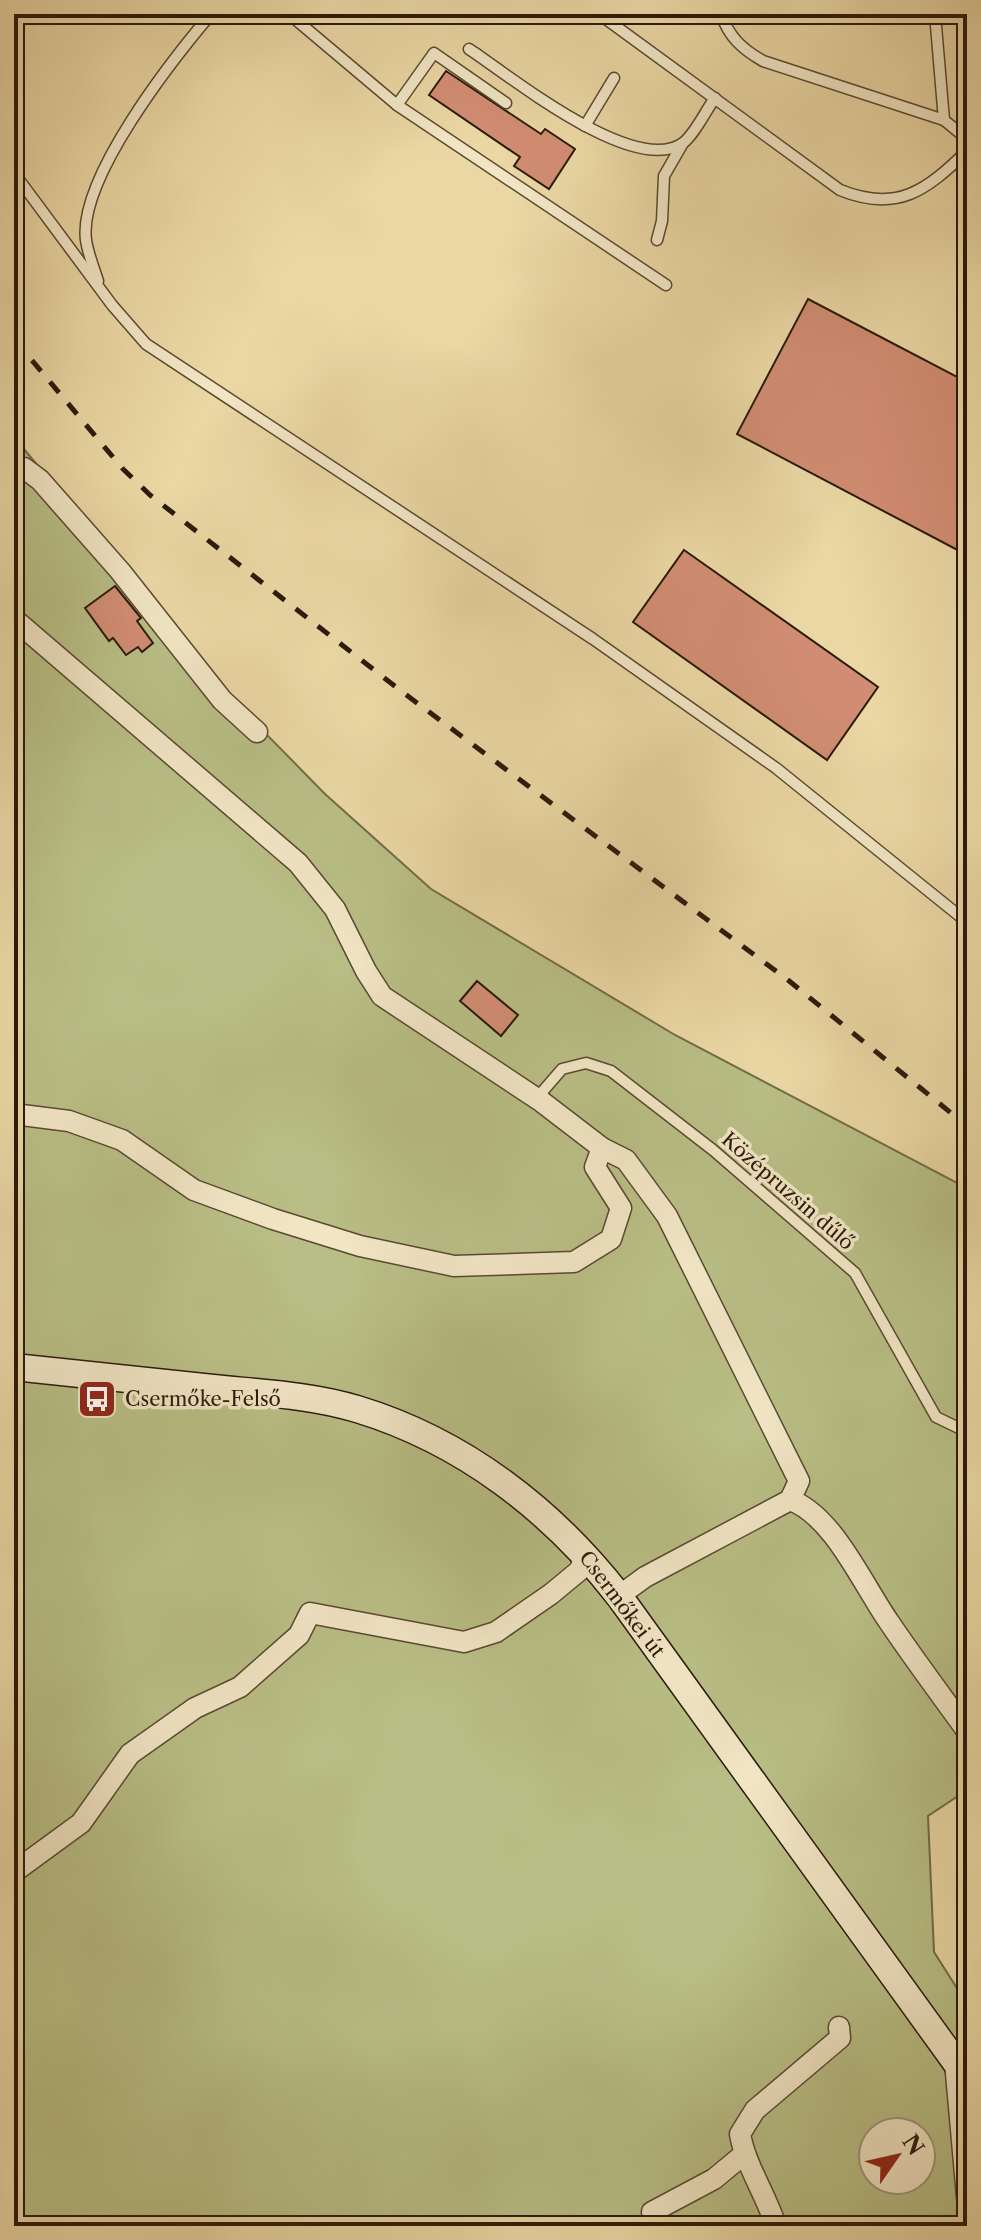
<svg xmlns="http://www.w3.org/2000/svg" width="981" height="2240" font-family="'Libre Caslon Text',serif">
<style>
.green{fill:#b8be85;stroke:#716c48;stroke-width:2;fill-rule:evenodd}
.building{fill:#d18d73;stroke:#2a1a0b;stroke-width:2}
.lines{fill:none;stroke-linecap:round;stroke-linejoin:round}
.service-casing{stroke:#5a4931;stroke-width:13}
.minor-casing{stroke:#5a4931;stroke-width:23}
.secondary-casing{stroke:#2a1a0b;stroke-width:29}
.service{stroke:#f1e5c4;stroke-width:10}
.minor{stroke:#f1e5c4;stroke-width:20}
.secondary{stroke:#f1e5c4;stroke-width:26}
.rail{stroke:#2a1a0b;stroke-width:5;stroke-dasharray:14 14;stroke-linecap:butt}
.labels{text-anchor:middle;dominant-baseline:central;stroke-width:7;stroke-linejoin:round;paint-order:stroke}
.street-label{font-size:20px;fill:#2a1a0b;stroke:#f1e5c4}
.poi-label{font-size:20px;fill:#2a1a0b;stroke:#f1e5c4;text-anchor:start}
</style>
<rect width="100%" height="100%" fill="#ead7a4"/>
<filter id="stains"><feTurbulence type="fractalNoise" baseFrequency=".0025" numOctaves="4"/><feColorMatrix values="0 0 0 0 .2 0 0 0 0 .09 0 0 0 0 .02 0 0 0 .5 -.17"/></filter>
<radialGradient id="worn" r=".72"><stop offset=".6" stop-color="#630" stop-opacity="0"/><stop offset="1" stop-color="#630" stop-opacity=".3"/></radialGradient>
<!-- green -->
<path class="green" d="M14,437L225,692L325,794L431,889L675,1035L967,1188V1790L928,1816L934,1952L967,2004V2226H14ZM873,2132H921V2180H873Z"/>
<!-- building -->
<g class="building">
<path d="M446,71L541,134L545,129L575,149L549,189L514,166L520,157L429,95Z"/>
<path d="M808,299L967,382V555L737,434Z"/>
<path d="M684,550L878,687L827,760L633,622Z"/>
<path d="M115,586L141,618L137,621L153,643L142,652L138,647L126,655L113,638L109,641L85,608Z"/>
<path d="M477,981L518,1015L501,1036L460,1001Z"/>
</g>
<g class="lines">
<defs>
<g id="service">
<path d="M289,14L397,105L666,285"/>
<path d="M599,14L840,190C897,213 926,191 967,151"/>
<path d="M721,14C729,37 742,49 763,61L944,120L967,139"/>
<path d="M935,14L944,120"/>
<path d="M469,49C510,76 634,177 683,143C695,134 706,110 715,98"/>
<path d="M397,105L434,53L506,103"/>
<path d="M585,126L614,78"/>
<path d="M14,173L112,305L146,344L593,639L776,768L967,922"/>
<path d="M657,240L662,221L664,176L683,143"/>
<path d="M98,281C94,268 88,254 86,240C78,179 172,60 211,14"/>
<path d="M542,1102L543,1091L562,1069L586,1063L611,1071L713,1150L855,1273L936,1417L967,1432"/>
</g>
<g id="minor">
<path d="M14,468H24L40,480L120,571L222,700L257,732"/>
<path d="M14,619L298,863L335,909L366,971L382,996L542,1102L602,1148L626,1160L667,1216L799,1481L790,1500L645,1577L619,1596"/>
<path d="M14,1114L69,1121L122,1140L194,1190L273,1219L360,1246L454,1266L574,1262L611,1239L621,1208L595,1167L602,1148"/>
<path d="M790,1500C833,1515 863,1585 889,1622C914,1659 941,1695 967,1731"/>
<path d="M14,1872L81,1823L130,1754L195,1708L240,1687L299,1635L310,1613L464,1642L496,1632L551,1594L580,1570L585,1553"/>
<path d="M955,2062L967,2197"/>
<path d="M652,2212L714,2179L743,2155"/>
<path d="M776,2226C766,2195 745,2164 740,2134L755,2110L840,2038L839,2027"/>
</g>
<path id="secondary" d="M14,1367C80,1374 147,1381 213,1388C261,1393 311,1395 357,1409C463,1441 552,1510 619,1596L967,2078"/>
</defs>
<!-- service casing -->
<use href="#service" class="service-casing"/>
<!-- minor casing -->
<use href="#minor" class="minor-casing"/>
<!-- secondary casing -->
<use href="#secondary" class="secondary-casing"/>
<!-- service -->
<use href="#service" class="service"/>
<!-- minor -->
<use href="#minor" class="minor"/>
<!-- secondary -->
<use href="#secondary" class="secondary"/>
<!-- rail -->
<path class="rail" d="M14,339L123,469L150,495L401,691L788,980L967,1126"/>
</g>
<!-- icons -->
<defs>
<symbol id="bus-square" viewBox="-11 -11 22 22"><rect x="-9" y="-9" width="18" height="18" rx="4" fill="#8f2418" stroke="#f1e5c4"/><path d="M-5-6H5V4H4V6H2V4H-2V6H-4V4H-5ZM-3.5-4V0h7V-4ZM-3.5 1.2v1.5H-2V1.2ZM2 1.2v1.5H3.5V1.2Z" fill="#fff"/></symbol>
</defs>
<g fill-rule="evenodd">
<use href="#bus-square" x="75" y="1377" width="44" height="44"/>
</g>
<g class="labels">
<!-- street labels -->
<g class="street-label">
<text transform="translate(788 1191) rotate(41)">Középruzsin dűlő</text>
<text transform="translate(622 1604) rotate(53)">Csermőkei út</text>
</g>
<!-- poi labels -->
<g class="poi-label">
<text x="125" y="1399">Csermőke-Felső</text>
</g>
</g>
<!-- margin -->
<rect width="981" height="2240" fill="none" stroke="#ead7a4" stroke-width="48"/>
<rect x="16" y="16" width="949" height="2208" fill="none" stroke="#2a1a0b" stroke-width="4"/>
<rect x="24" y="24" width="933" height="2192" fill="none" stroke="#2a1a0b" stroke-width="2"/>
<!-- north arrow -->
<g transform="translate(897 2156) rotate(56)"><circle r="38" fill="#f1e5c4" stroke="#a1947a" stroke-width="2"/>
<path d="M0-6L14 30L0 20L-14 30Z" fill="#8f2418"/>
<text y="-12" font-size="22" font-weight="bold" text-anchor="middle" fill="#2a1a0b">N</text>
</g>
<rect width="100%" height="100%" filter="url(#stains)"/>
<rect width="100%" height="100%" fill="url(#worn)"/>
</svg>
